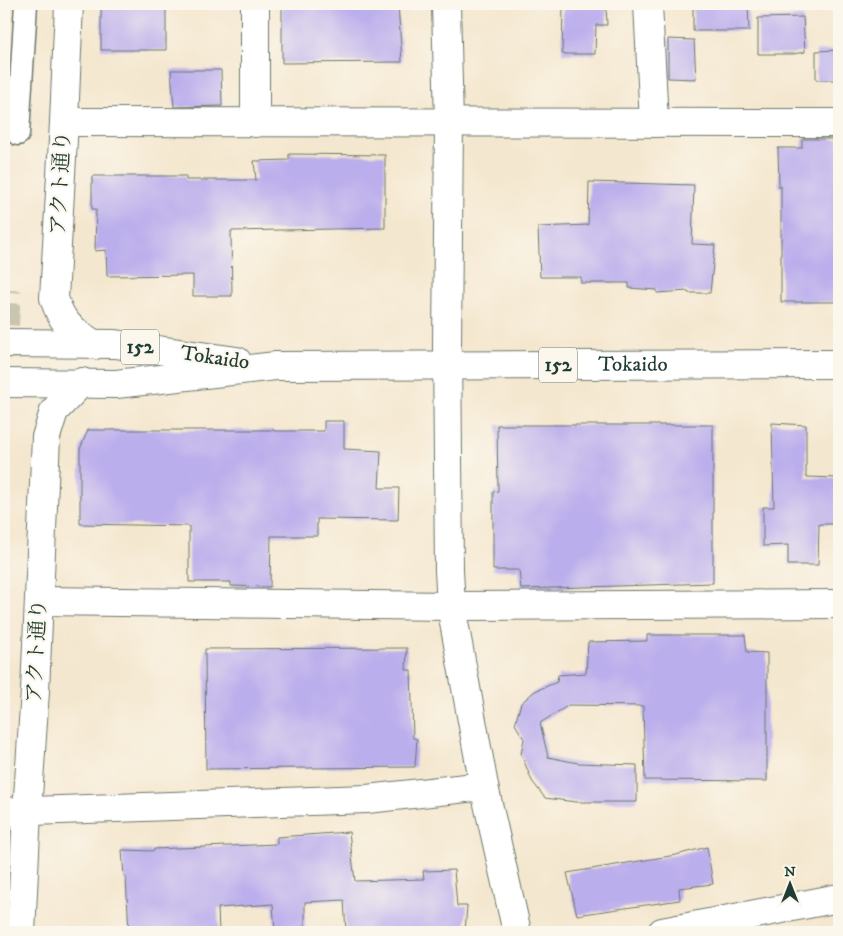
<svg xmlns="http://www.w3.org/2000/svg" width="843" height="936" font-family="'IM FELL DW Pica','Noto Serif JP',serif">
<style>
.building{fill:#bbaeec}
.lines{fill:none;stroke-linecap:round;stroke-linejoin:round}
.pedestrian-tunnel{stroke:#c9c5b0;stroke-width:22;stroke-dasharray:22 11;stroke-linecap:butt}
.pedestrian-casing{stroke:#6a786a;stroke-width:25}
.minor-casing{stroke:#6a786a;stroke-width:30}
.tertiary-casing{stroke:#6a786a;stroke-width:30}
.trunk-casing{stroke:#6a786a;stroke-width:30}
.pedestrian{stroke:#fff;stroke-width:22}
.minor{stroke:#fff;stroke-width:28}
.tertiary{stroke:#fff;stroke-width:28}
.trunk{stroke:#fff;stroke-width:28}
.labels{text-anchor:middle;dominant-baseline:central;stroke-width:4.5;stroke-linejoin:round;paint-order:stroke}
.shield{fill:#fbf7ec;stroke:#61756b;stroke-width:1}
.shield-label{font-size:20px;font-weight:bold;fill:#1f3d34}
.street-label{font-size:21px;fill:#1f3d34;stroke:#fbf7ec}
</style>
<rect width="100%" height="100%" fill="#fbf7ec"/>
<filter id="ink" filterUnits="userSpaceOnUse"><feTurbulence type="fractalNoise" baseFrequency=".02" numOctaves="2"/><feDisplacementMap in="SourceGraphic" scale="10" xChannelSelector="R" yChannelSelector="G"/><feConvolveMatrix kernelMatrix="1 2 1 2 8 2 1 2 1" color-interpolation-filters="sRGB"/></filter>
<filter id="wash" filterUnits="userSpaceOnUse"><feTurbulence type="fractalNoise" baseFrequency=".0096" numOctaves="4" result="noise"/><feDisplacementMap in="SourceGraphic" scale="20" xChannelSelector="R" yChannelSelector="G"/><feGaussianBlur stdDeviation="1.12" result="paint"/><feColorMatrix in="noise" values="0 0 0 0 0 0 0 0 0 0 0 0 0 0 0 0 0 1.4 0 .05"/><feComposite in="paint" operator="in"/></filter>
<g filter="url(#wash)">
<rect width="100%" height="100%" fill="#f4e7cf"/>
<g id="blocks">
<!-- building -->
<g class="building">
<rect x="101" y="4" width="65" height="46"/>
<path d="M282,4H398L402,62L282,63Z"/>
<path d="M693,4H748L749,31H693Z"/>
<path d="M563,6H606L607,25H596L595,54H562Z"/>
<path d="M803,17L805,52L793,54H758V18Z"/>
<path d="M668,39L694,40L696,79L668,78Z"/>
<path d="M839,50V80H816V51Z"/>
<path d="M171,70H221L222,106L174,107Z"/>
<path d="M802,139H839V302H781V187H779L778,148H802Z"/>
<path d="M289,154L385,155V228L231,231L232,296H193V275L107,276L106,250L95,251L96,209H92V176H186V180H256L254,161L289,160Z"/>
<path d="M589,182L694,185L692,244L715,245L710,293H688V291L657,293V290L629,288V283H581V277H540L538,227L588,225Z"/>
<path d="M324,421H344V449L381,451L379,488H399L398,520L317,519V536H271L270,587L231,586V582H189V526L80,524V449L88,430H274V431H324Z"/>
<path d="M772,423L806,425V477L839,478V524H819L818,565H788V545L763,546V507H774Z"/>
<path d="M497,425H713V583L521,589L519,570H493V492L498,491Z"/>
<path d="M647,635H745L747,652L767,653V781L645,780L643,706L569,705L540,723L548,757L578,763L637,765V802H576L545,798L532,781L521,754L524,739L515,724L521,703L535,691L557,682L558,675L586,673L588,642L647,641Z"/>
<path d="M407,648L406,670H411L413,738L417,739L415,767L206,769L205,649Z"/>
<path d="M349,832L355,881L424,879L423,871L454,870L457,906H467L465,932H346L344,900L305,902V932H275L273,904L218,908L219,932H129L126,877L124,876L122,850L154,851V849L277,844V837Z"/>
<path d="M707,847L713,884L679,888L680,900L577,915L567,873L676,855Z"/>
</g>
</g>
</g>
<g filter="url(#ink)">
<use href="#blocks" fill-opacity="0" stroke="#6a786a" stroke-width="1"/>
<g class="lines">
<!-- pedestrian-tunnel -->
<path class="pedestrian-tunnel" d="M4,391L10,290"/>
<defs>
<path id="pedestrian" d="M18,134L26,4"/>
<g id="minor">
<path d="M69,4L64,122L54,298C63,326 72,329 95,345"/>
<path d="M255,4V123"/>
<path d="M648,4L654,123"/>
<path d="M64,122L839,123"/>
<path d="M40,601L451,606L839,604"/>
<path d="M4,812L367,799L484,786"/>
<path d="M21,932L27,812L35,691L46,437L54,411L82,382"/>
<path d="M662,932L839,898"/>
</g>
<path id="tertiary" d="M446,4L449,123L447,345L449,571L451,606L484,786L517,932"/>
<g id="trunk">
<path d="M4,343L115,344L237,361"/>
<path id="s1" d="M4,383L116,384L276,366L839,364"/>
</g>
</defs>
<!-- pedestrian casing -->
<use href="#pedestrian" class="pedestrian-casing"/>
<!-- minor casing -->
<use href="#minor" class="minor-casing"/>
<!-- tertiary casing -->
<use href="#tertiary" class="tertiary-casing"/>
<!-- trunk casing -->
<use href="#trunk" class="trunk-casing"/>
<!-- pedestrian -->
<use href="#pedestrian" class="pedestrian"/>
<!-- minor -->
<use href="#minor" class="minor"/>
<!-- tertiary -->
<use href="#tertiary" class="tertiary"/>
<!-- trunk -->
<use href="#trunk" class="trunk"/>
</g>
</g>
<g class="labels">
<!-- shield labels -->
<g class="shield">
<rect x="121" y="329.5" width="38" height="35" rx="4"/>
<rect x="539" y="347.5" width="38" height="35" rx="4"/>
</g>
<g class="shield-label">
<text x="140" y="347">152</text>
<text x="558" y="365">152</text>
</g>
<!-- street labels -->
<g class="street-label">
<text transform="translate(61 183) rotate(-87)">アクト通り</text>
<text transform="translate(215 358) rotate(8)">Tokaido</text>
<text stroke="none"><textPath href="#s1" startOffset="630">Tokaido</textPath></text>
<text transform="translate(37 651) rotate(-87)">アクト通り</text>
</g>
</g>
<!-- margin -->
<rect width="843" height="936" fill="none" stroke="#fbf7ec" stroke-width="20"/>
<!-- north arrow -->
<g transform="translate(790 884)" stroke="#fbf7ec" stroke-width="4" paint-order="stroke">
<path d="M0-4L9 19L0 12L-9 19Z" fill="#1f3d34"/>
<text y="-8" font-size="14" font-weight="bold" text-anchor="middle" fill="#1f3d34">N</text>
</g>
</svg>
